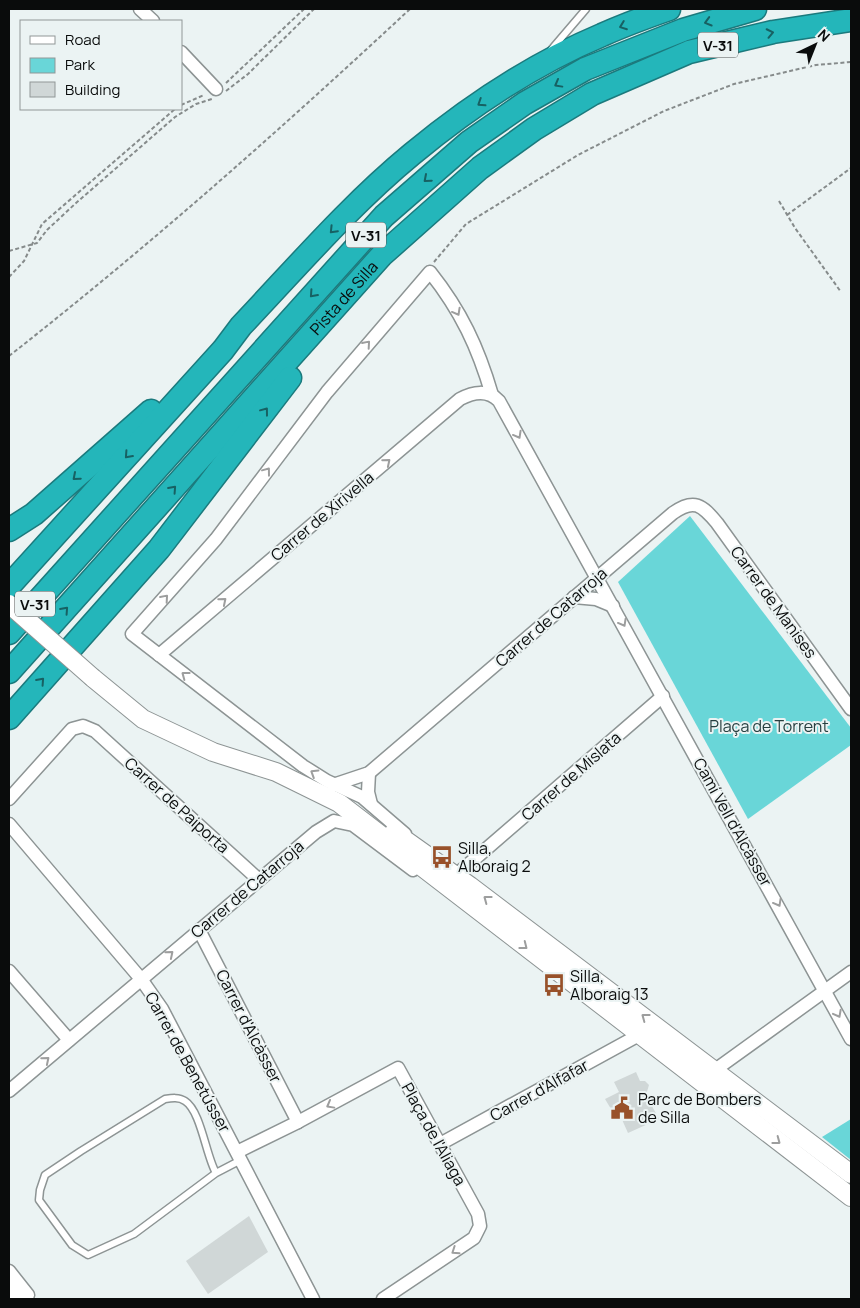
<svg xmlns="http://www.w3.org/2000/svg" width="860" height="1308" font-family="Manrope,sans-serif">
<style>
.green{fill:#69d6d8}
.building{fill:#d0d7d7}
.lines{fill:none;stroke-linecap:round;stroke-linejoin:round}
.lane-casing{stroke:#8d9494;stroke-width:9}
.street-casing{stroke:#8d9494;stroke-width:15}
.secondary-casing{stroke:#8d9494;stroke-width:20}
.highway-casing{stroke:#1b7a7d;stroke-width:25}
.path{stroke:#868b8b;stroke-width:2;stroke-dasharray:4 2.5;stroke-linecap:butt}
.lane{stroke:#fff;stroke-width:6}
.street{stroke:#fff;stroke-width:12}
.secondary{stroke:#fff;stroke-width:18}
.highway{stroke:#24b6ba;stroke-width:22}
.secondary-bridge-casing{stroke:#8d9494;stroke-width:20;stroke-linecap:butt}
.secondary-bridge{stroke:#fff;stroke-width:18}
.oneway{stroke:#176163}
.oneway2{stroke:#9d9e9e}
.labels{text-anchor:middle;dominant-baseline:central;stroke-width:4;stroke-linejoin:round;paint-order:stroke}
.shield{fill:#ebf3f3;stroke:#4e5151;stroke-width:1}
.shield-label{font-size:15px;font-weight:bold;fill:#0a0c0c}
.street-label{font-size:16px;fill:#0a0c0c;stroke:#ebf3f3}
.park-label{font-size:16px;fill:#263f40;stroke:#ebf3f3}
.poi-label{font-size:16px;fill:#0a0c0c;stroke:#ebf3f3;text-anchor:start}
</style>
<rect width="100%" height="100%" fill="#ebf3f3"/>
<!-- green -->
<g class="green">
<path d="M690,516L851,728V745L748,819L618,582Z"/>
<path d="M851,1119V1160L822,1137Z"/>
</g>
<!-- building -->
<g class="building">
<path d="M636,1072L640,1081H645L649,1085L646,1095L659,1119L628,1133L616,1106L611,1109L605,1099L619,1092L614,1082Z"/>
<path d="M249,1216L268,1252L208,1294L186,1261Z"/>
</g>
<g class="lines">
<defs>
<g id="lane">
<path d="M551,50L586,9"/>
<path d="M216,1173L134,1234L88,1255L72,1245L39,1200L40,1190L45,1175L81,1151L165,1099C172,1098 179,1097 185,1101C201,1111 206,1156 216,1173L241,1160"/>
</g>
<g id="street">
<path d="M140,9L153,21"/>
<path d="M181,52L216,89"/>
<path d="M574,597L596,599L613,606"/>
<path d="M159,655L460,399C473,392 488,389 499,401L851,1039"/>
<path d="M369,773L368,792L371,804"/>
<path d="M333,785L369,773L673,513C694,498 702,505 717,523L851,709"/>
<path d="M9,799L72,729L83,726L95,731L258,879"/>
<path d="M9,824L141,979L162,1009L313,1299"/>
<path d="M405,834L362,797L327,781L303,766L132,634L216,539L327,392L430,272C461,311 478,347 492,395"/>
<path d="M455,876L663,696"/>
<path d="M199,930L298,1122"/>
<path d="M9,971L69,1040"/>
<path d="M715,1070L851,972"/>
<path d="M9,1091L316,832L334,821L353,825L413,870"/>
<path d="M440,1144L639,1035L646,1036"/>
<path d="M237,1152L298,1122L398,1068L478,1214L480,1226L474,1238L383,1299"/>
<path d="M9,1271L28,1295"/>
</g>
<g id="secondary">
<path d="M93,678L143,719L213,752L276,772L339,803L851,1197"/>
<path d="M394,832L470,886L851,1174"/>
<path d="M9,1286L23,1299"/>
</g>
<g id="highway">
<path d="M9,530L34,514L151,411"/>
<path d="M9,586L223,350L241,326C296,268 350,205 412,154C469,107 533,64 602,35C624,25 646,17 669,9"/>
<path d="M9,633L384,216L469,142L525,103L585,69L683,30L755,9"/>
<path id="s1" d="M9,672L382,255L480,168L534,129L592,94L689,52L773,32L851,20"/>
<path d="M9,718L159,549L290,378"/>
</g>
</defs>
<!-- lane casing -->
<use href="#lane" class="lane-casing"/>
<!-- street casing -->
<use href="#street" class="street-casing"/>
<!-- secondary casing -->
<use href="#secondary" class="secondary-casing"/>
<!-- highway casing -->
<use href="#highway" class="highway-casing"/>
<!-- path -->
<g class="path">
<path d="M226,83L304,9"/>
<path d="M226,91L248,74L314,9"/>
<path d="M181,105L204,95"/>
<path d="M779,201L795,228L841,292"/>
<path d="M787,215L851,168"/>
<path d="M9,251L37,243L47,230L76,203L175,117L196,104L212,99"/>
<path d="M434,262L466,224L578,155L664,111L734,84L816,65L851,62"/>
<path d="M9,277L24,261L42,224L175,109"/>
<path d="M9,356C148,247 281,129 410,9"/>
</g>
<!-- lane -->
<use href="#lane" class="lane"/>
<!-- street -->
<use href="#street" class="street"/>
<!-- secondary -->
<use href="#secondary" class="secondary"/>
<!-- highway -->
<use href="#highway" class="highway"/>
<defs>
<path id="secondary-bridge" d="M9,604L93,678"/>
</defs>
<!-- secondary-bridge casing -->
<use href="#secondary-bridge" class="secondary-bridge-casing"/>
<!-- secondary-bridge -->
<use href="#secondary-bridge" class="secondary-bridge"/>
</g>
<!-- one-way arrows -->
<defs><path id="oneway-chevron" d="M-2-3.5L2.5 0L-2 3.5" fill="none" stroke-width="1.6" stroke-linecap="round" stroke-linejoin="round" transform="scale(1.25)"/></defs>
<g class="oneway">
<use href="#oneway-chevron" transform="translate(708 22) rotate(164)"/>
<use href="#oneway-chevron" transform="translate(623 26) rotate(159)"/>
<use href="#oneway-chevron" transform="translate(770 33) rotate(-12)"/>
<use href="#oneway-chevron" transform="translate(558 84) rotate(151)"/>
<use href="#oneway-chevron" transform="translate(481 103) rotate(147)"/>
<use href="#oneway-chevron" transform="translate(427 179) rotate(139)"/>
<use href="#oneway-chevron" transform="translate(333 230) rotate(134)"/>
<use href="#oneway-chevron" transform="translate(313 294) rotate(132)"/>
<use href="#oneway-chevron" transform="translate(265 411) rotate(-53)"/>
<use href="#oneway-chevron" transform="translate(128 455) rotate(132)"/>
<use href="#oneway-chevron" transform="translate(76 477) rotate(139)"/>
<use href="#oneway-chevron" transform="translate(173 489) rotate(-48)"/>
<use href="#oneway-chevron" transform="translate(65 610) rotate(-48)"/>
<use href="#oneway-chevron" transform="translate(41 681) rotate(-48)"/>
</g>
<g class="oneway2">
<use href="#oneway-chevron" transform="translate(457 312) rotate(61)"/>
<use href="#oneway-chevron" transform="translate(367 344) rotate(-49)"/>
<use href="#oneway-chevron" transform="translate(518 435) rotate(61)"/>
<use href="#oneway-chevron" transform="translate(387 462) rotate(-40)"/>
<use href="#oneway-chevron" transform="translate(267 471) rotate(-53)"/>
<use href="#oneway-chevron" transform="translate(165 598) rotate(-49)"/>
<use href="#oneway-chevron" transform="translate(223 601) rotate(-40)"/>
<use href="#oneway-chevron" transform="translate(623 623) rotate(61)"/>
<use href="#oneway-chevron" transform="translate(185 675) rotate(-143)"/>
<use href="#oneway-chevron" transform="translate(314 773) rotate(-148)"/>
<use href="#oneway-chevron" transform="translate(487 899) rotate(-143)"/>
<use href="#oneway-chevron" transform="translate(778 903) rotate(61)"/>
<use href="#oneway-chevron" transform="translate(524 946) rotate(38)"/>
<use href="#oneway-chevron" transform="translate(170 954) rotate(-40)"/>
<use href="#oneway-chevron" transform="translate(838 1014) rotate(62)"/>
<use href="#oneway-chevron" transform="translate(645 1017) rotate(-143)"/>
<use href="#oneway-chevron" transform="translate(46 1060) rotate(-40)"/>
<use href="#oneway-chevron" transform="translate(330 1105) rotate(151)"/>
<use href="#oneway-chevron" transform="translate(777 1141) rotate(37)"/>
<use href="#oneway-chevron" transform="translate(455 1251) rotate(146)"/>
</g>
<!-- icons -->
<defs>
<symbol id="bus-bare" viewBox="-9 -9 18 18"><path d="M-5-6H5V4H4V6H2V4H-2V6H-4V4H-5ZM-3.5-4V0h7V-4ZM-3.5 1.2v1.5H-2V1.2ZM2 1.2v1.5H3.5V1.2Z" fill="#98512a" stroke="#ebf3f3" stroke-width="2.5" paint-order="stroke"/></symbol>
<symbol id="civic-bare" viewBox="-9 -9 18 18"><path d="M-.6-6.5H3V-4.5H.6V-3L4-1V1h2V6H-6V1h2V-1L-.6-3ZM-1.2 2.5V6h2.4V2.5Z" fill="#98512a" stroke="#ebf3f3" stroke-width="2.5" paint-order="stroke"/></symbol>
</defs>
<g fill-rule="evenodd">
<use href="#bus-bare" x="426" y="841" width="32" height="32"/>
<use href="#bus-bare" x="538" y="969" width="32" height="32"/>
<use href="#civic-bare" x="606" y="1092" width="32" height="32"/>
</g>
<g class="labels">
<!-- shield labels -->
<g class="shield">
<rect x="698" y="32.5" width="40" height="25" rx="4"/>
<rect x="346" y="222.5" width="40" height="25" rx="4"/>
<rect x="15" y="591.5" width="40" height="25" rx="4"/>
</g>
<g class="shield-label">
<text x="718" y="45">V-31</text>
<text x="366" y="235">V-31</text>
<text x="35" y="604">V-31</text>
</g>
<!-- street labels -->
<g class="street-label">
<text stroke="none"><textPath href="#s1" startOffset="502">Pista de Silla</textPath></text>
<text transform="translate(322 516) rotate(-40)">Carrer de Xirivella</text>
<text transform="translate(774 602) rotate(54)">Carrer de Manises</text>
<text transform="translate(551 617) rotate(-41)">Carrer de Catarroja</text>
<text transform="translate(571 776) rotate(-41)">Carrer de Mislata</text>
<text transform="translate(177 805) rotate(42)">Carrer de Paiporta</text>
<text transform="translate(733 822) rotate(61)">Camí Vell d'Alcàsser</text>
<text transform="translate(247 889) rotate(-40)">Carrer de Catarroja</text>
<text transform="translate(249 1026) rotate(63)">Carrer d'Alcàsser</text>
<text transform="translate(188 1062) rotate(61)">Carrer de Benetússer</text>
<text transform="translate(539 1090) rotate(-29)">Carrer d'Alfafar</text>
<text transform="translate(434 1134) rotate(61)">Plaça de l'Aliaga</text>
</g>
<!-- park labels -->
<g class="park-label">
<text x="769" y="726">Plaça de Torrent</text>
</g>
<!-- poi labels -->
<g class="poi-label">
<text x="458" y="848">Silla,<tspan x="458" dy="18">Alboraig 2</tspan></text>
<text x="570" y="976">Silla,<tspan x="570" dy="18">Alboraig 13</tspan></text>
<text x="638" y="1099">Parc de Bombers<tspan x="638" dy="18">de Silla</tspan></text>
</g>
</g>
<!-- border -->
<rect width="860" height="1308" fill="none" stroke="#0a0c0c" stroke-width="20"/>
<!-- legend -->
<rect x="20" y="20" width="162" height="90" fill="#ebf3f3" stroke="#919797"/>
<rect x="30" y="36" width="25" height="8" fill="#ffffff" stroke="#919797"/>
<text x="65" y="45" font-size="15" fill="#0a0c0c">Road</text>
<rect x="30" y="58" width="25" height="15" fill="#69d6d8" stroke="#919797"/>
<text x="65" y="70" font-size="15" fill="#0a0c0c">Park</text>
<rect x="30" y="82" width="25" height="15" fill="#d0d7d7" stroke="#919797"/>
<text x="65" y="95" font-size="15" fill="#0a0c0c">Building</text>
<!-- north arrow -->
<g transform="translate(815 45) rotate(43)" stroke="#ebf3f3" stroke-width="4" paint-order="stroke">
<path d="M0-4L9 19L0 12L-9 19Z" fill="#0a0c0c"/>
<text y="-8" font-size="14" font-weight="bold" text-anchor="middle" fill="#0a0c0c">N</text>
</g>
</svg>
